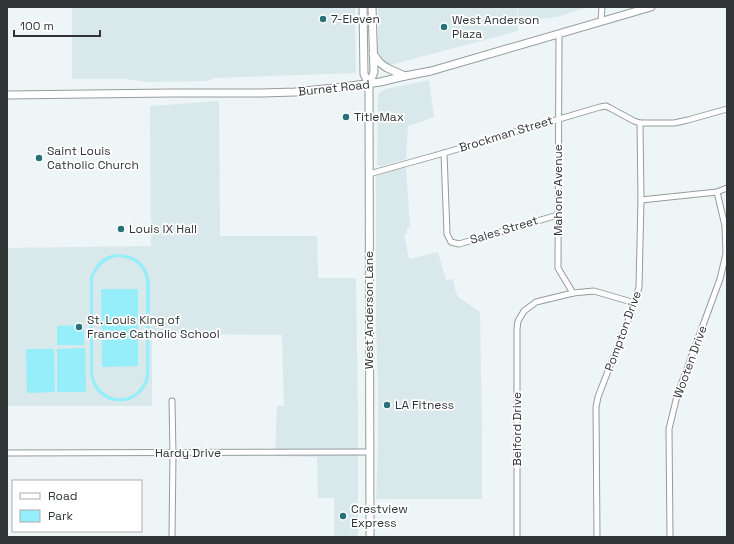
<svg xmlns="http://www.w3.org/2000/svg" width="734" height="544" font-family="'Space Grotesk',sans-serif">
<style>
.built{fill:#d8e8eb}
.park{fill:#95eef9;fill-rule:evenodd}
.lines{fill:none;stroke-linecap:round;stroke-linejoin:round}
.street-casing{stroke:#959c9d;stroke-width:7}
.secondary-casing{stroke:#959c9d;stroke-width:9}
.street{stroke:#fff;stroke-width:5}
.secondary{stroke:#fff;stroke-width:7}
.poi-dot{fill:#287179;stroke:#fff;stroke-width:1.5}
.labels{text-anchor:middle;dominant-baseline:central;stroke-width:3.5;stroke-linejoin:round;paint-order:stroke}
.poi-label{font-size:12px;fill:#313435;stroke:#fff;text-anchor:start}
.street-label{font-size:12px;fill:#313435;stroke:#fff}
</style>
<rect width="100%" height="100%" fill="#edf5f6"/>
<!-- built -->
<g class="built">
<path d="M72,7H355L356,73L214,78L207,81L146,82L125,79H72Z"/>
<path d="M378,7H517L518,31L390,65L378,55Z"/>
<path d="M518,7H588L557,17L518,21Z"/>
<path d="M429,80L434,117L408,126L406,159L381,166L377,165L378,94L382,91L386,89Z"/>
<path d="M219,101L220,236H317L318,278H356L358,422V537H334V498H318L317,457L275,456L277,406H284L282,335L152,334V406H7V248L151,246L150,106Z"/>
<path d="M406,167L410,227L407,228V234H404L409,259L438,252L446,280L453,279L456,293L458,297L480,312L482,436V499H376L378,446V392L376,321V176Z"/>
</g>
<!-- park -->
<g class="park">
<path d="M116,254C137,254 149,265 150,285L149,378C139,412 94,408 90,373V278C96,264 100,257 116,254ZM116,257C131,257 144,265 146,280V375C140,406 101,406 93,375V278C97,267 105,260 116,257Z"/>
<path d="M101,289H138V366L102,367Z"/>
<path d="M84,325V345H57V326Z"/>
<path d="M85,348L86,392H57V349Z"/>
<path d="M26,349H54L55,392L27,393Z"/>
</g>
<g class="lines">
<defs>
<g id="street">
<path d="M601,21L602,7"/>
<path d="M559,34L558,268L573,293"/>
<path d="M444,153L447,234L451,242L459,244L558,215"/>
<path d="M369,174L444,153L600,107L606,106L610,108L634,121L640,123H674L688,120L727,109"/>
<path d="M641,200L717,192L727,188"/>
<path d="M7,453L369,452"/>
<path d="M172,537L173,454L172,401"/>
<path d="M517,537V329L518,321L524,311L536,302L573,293L594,291L635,303"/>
<path d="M597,537L596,407L598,397L621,337L632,311L639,287L641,200L640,123"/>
<path d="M670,537L669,429L677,396L720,279L726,254L725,226L717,192"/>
</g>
<g id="secondary">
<path d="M363,7L364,74L369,84"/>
<path d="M373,54L380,63L387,68L405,76"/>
<path d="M7,95L171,93H261L295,92L343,87L380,82L405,76L431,71L651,7"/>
<path d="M370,537L369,84L374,72L372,7"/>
</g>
</defs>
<!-- street casing -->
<use href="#street" class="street-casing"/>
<!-- secondary casing -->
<use href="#secondary" class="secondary-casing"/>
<!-- street -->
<use href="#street" class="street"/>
<!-- secondary -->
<use href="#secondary" class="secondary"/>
</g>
<!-- markers -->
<g class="poi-dot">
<circle cx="323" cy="19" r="4"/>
<circle cx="444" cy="27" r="4"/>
<circle cx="346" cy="117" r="4"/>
<circle cx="39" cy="158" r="4"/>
<circle cx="121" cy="229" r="4"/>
<circle cx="79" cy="327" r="4"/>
<circle cx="387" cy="405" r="4"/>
<circle cx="343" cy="516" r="4"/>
</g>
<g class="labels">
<!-- poi labels -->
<g class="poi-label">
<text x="331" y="19">7-Eleven</text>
<text x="452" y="20">West Anderson<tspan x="452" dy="14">Plaza</tspan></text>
<text x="354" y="117">TitleMax</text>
<text x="47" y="151">Saint Louis<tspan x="47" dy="14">Catholic Church</tspan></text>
<text x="129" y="229">Louis IX Hall</text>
<text x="87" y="320">St. Louis King of<tspan x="87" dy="14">France Catholic School</tspan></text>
<text x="395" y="405">LA Fitness</text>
<text x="351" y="509">Crestview<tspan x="351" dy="14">Express</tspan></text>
</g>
<!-- street labels -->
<g class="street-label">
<text transform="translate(334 88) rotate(-6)">Burnet Road</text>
<text transform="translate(506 134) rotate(-17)">Brockman Street</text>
<text transform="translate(558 190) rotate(-90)">Mahone Avenue</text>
<text transform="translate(504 230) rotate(-17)">Sales Street</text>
<text transform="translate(369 310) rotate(-90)">West Anderson Lane</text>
<text transform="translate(623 331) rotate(-70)">Pompton Drive</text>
<text transform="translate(690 362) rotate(-70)">Wooten Drive</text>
<text transform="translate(517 429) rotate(-90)">Belford Drive</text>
<text x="188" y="453">Hardy Drive</text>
</g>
</g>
<!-- border -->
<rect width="734" height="544" fill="none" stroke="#313435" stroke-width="16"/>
<!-- legend -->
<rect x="12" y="480" width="130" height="52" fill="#ffffff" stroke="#adaeae"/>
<rect x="20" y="493" width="20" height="6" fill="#ffffff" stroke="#adaeae"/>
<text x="48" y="500" font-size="12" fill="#313435">Road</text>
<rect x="20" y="510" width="20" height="12" fill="#95eef9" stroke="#adaeae"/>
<text x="48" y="520" font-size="12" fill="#313435">Park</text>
<!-- scale -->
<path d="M14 30v6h86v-6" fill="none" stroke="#313435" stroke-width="2"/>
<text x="20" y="30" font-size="12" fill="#313435" stroke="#ffffff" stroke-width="3" paint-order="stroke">100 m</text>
</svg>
